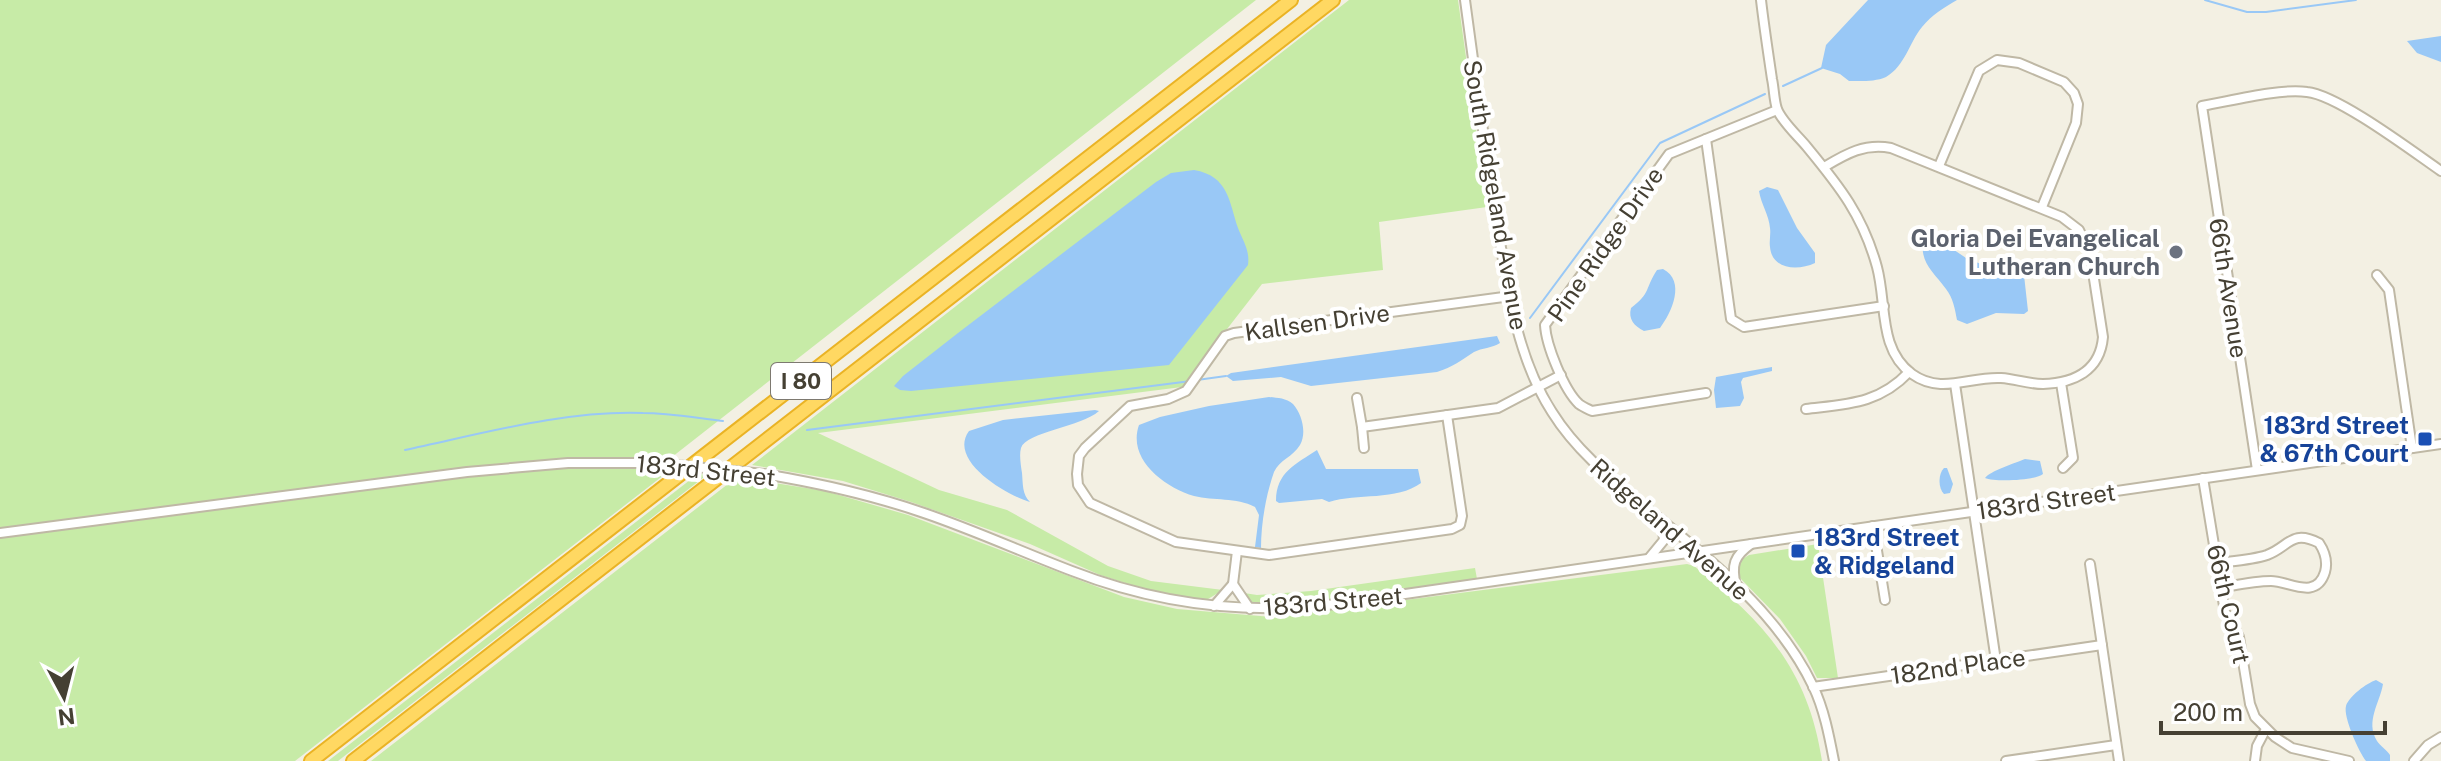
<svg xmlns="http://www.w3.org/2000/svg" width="2441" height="761" font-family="'Public Sans',sans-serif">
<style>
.green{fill:#c7eba7}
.water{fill:#99c8f6}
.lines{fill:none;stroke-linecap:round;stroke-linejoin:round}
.stream{stroke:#99c8f6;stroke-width:2}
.minor-casing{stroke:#bfb8a5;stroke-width:12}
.highway-casing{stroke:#eab325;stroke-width:16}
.minor{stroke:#fff;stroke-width:8}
.highway{stroke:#ffd862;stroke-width:12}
.minor-bridge-casing{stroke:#bfb8a5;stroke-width:12;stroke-linecap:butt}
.minor-bridge{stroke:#fff;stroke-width:8}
.worship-dot{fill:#6b7280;stroke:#fff;stroke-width:3}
.transit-dot{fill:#1a4fb4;stroke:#fff;stroke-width:3}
.labels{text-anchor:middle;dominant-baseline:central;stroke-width:8;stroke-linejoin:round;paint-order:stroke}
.shield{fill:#fff;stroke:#7d7970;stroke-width:2}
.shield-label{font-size:22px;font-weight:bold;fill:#454033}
.street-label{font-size:24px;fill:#454033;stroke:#fff}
.worship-label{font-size:24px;font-weight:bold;fill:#5b616d;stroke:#fff;text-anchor:end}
.transit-label{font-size:24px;font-weight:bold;fill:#164399;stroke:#fff;text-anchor:end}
</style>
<rect width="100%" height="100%" fill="#f3f0e3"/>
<!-- green -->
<g class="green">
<path d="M0,0H1256L672,457L662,456L648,470L669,471L295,761H0Z"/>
<path d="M1349,0H1458L1487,207L1379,222L1383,270L1262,284L1182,387L818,433L939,490L1007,510L1108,566L1151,581L1223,590L1208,599H1198L1141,588L1100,575L1030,544L911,502L843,481L752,465Z"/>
<path d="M699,473L708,474L338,761H328Z"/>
<path d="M737,477L825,491L908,515L1124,597L1177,609L1273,617L1687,564L1694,566C1764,622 1808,669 1822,761H371Z"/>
<path d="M1818,544L1838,678H1817L1806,656L1780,619L1740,578L1737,569L1739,561L1749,555Z"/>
<path d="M1475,568L1477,579L1314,603H1251L1244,593L1257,595L1311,591Z"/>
</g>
<!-- water -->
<g class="water">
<path d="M1868,0H1957C1943,8 1932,15 1922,27C1909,43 1905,66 1886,77C1875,82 1860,81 1849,81L1840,74L1821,68L1826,45Z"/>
<path d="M2441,36V62L2417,53L2407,41Z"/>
<path d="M1194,170C1229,176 1229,202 1238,228C1243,241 1250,250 1248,265L1169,365L911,391L900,390L894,386L903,376L958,333L1156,182L1171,173Z"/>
<path d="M1767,187L1778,190L1797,228L1815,253V263C1798,271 1772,270 1770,247C1769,241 1771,234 1770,228C1769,215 1761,204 1759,191Z"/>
<path d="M1932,235L1966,258L1981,264L2023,266L2028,311L2024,314L1996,313L1967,324L1957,320C1955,309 1953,298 1946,289C1933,271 1918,262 1924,237Z"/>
<path d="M1663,269C1686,281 1672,312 1660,328L1644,331C1634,326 1628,319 1631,308C1651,293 1645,288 1657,270Z"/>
<path d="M1497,336L1500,343C1492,348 1482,348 1474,352C1460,361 1453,367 1437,372L1311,386L1281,377L1233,381L1226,376L1231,373Z"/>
<path d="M1772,367V371L1743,378L1741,382L1744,398L1740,406L1716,408L1714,390L1716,377Z"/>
<path d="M1269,397C1277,398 1286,398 1293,404C1302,414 1307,433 1300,445C1293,457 1279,460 1274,472C1266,495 1261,523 1261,548L1255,547L1259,515L1255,507C1236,497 1214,501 1194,496C1164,487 1127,459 1139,425L1160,417L1209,406Z"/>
<path d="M1095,410L1099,411C1081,427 1026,432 1021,448C1019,455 1021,466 1022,473C1023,484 1022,494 1030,502C1008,496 947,461 969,431L1003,420Z"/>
<path d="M1317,450L1326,469H1418L1421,483C1397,501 1357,493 1329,502L1322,499L1279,503L1276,501C1276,472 1296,464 1317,450Z"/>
<path d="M2025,459L2040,461L2043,474C2034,481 1994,482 1985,478C1990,471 2015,463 2025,459Z"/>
<path d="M1944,468H1947L1953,484L1950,493L1944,494C1938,488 1938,474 1944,468Z"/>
<path d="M2376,680L2383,684C2380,703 2365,721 2377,741C2380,746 2387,750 2390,755V761H2366C2359,752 2343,717 2346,706C2349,696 2367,683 2376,680Z"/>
</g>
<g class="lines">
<!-- stream -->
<g class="stream">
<path d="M2205,0L2247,12H2266L2356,0"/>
<path d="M1783,86L1822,68"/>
<path d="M1530,318L1660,143L1765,94"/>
<path d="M1197,380L1226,376"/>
<path d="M807,430L1191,381"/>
<path d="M405,450C481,434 565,410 643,413C669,413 696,418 723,421"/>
</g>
<defs>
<g id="minor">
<path d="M1465,0C1474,70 1484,140 1495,210C1506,277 1514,353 1552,412C1577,452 1613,480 1649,510C1711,560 1778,613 1813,686C1824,709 1829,735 1834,761"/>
<path d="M1761,0C1764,26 1768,52 1772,79C1774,88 1774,100 1777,109C1782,122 1798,136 1807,147C1840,187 1863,216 1877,267C1887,304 1878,349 1912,374C1941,395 1970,376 2001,378C2016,379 2028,384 2043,384C2074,383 2100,371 2103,337L2090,253L2079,230L2062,217L1891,148C1864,143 1846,154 1824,167"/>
<path d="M1706,139L1731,319L1744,327L1884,306"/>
<path d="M1939,166L1979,71L1997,60L2019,63L2064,82L2074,93L2078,104L2076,123L2042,207"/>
<path d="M2377,275L2389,290L2412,448"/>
<path d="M2061,383L2073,458L2063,468"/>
<path d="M1955,384L1996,661"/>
<path d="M1706,393L1592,411C1588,409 1583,407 1579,404C1564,390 1546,345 1545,325L1669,154L1777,110"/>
<path d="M1357,398L1362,427L1498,408L1561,375"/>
<path d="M1806,409C1847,404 1879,404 1909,372"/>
<path d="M1447,415L1462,516L1460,525L1452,529L1269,555L1176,542L1090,503L1078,485L1077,474L1079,456L1085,448L1130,406L1168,399L1186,391L1225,336L1234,333L1511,296"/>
<path d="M1362,427L1364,448"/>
<path d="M2257,470L2202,106C2231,101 2280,88 2307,92C2338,95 2412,151 2441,171"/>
<path d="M764,474C818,483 872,495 924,513C974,530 1022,552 1072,571C1157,604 1246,615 1336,604L2441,444"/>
<path d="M2203,478L2225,612L2239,637L2250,704L2255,717L2275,737L2292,748L2349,761"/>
<path d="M1873,526L1885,600"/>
<path d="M0,533L467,472L568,463H655"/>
<path d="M1650,557L1664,540L1662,520"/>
<path d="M2217,563C2233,561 2252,560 2267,555C2289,547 2291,529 2319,543C2325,552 2328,561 2325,572C2316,601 2289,581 2271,581C2254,581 2237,585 2220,588"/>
<path d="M2090,564L2119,761"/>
<path d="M1233,584L1237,551"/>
<path d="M1736,586C1731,565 1734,556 1751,544"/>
<path d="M1214,606L1233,584L1250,609"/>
<path d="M1813,687L2102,645"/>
<path d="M2006,761L2116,745"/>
<path d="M2255,761L2257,746L2266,729"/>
<path d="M2414,761L2428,745L2441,737"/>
</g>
<g id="highway">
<path d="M311,761L1291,0"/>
<path d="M353,761L1333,0"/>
</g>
</defs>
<!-- minor casing -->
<use href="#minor" class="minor-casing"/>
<!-- highway casing -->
<use href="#highway" class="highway-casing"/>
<!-- minor -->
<use href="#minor" class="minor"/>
<!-- highway -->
<use href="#highway" class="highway"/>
<defs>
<path id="minor-bridge" d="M655,463L764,474"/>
</defs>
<!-- minor-bridge casing -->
<use href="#minor-bridge" class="minor-bridge-casing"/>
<!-- minor-bridge -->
<use href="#minor-bridge" class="minor-bridge"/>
</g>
<!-- markers -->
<circle class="worship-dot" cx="2176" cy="252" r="8"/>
<g class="transit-dot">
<rect x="2417" y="431" width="16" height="16" rx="4"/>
<rect x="1790" y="543" width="16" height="16" rx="4"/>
</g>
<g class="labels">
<!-- shield labels -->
<rect class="shield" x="771" y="363" width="60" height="36" rx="6"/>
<g class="shield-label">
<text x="801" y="381">I 80</text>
</g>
<!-- street labels -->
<g class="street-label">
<text transform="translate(1496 195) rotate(80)">South Ridgeland Avenue</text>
<text transform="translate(1605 244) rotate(-55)">Pine Ridge Drive</text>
<text transform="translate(2229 288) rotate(81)">66th Avenue</text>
<text transform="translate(1317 322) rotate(-8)">Kallsen Drive</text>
<text transform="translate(706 470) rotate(6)">183rd Street</text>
<text transform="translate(2046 501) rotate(-8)">183rd Street</text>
<text transform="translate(1670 529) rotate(41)">Ridgeland Avenue</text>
<text transform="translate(1333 601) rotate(-5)">183rd Street</text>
<text transform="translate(2229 604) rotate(77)">66th Court</text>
<text transform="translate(1958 666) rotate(-8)">182nd Place</text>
</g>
<!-- worship labels -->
<g class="worship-label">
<text x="2160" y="238">Gloria Dei Evangelical<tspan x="2160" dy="28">Lutheran Church</tspan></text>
</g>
<!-- transit labels -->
<g class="transit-label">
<text x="2409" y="425">183rd Street<tspan x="2409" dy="28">&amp; 67th Court</tspan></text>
<text x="1814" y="537" text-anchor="start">183rd Street<tspan x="1814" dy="28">&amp; Ridgeland</tspan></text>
</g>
</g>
<!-- north arrow -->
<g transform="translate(64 697) rotate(173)" stroke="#ffffff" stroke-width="6" paint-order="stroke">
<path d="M0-6L14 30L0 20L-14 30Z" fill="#454033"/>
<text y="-12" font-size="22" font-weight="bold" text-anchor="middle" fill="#454033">N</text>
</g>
<!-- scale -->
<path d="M2161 721v12h224v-12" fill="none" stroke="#454033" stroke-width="4"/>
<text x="2173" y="721" font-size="24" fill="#454033" stroke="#ffffff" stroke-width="6" paint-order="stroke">200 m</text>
</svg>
